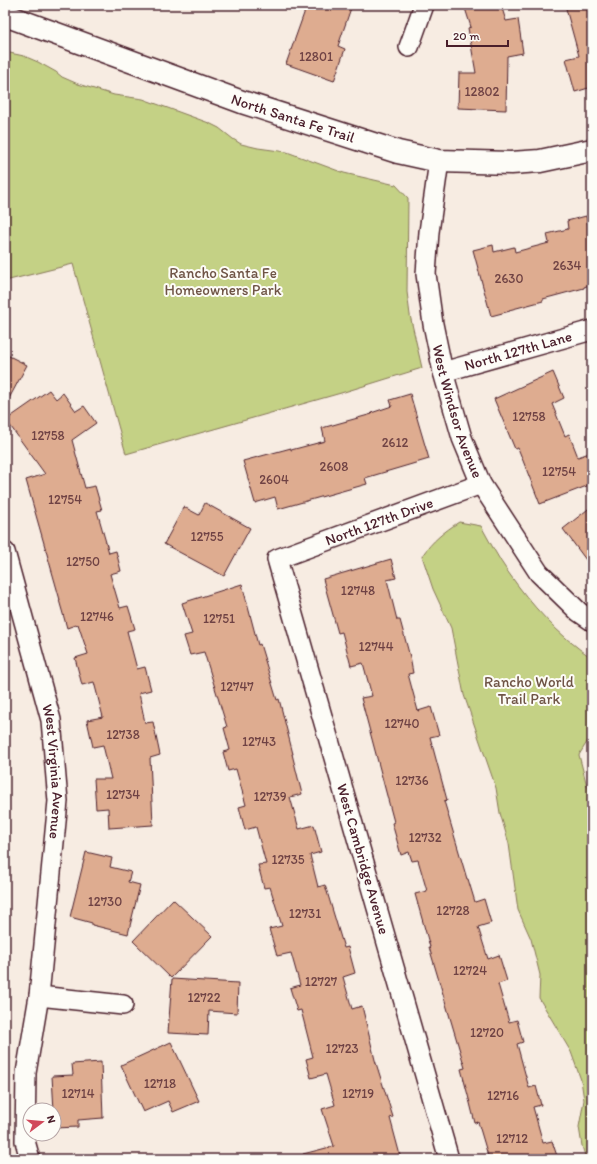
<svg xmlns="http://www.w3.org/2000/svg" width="597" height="1164" font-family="Itim,sans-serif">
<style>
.green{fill:#c4d185;stroke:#877858}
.building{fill:#deac90;stroke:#4a1f2b}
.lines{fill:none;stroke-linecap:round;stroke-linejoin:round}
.street-casing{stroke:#4a1f2b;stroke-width:22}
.secondary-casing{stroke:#4a1f2b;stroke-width:25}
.street{stroke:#fdfcf7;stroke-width:19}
.secondary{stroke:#fdfcf7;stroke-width:22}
.labels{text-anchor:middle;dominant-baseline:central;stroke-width:4;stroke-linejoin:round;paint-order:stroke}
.number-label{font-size:13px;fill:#6f4244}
.street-label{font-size:15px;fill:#4a1f2b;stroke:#fdfcf7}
.park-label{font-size:15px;fill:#6f5446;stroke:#fdfcf7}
</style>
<rect width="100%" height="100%" fill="#f7ece2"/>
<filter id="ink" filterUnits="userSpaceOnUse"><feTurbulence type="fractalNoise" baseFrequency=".025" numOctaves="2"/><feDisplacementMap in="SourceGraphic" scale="8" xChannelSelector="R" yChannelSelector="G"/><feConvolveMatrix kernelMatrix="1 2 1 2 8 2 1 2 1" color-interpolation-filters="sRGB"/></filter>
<g filter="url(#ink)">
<!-- green -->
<g class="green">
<path d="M5,52L24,56L38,62L56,72L62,77L78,84L114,95L143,99L209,123L219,128L233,139L241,144L258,148L287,152L344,173L396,185L408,198L407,292L410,315L422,368L341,393L126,454L73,264L5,281Z"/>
<path d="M459,522L481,526C490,542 498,558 508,572C531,605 559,636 592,658V734L579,755L587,786L592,794V1159H586L582,1146L579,1127L584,1100L581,1080L571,1052L539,998L540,975L531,939L518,910L509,844L500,813L496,788L464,695L451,628L433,589L422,556C432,541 445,531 459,522Z"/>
</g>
<!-- building -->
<g class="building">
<path d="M307,5H352L338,46L345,49L334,81L286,64Z"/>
<path d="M464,5H501L506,21L518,19L523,53L507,56L506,110L458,108L459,73H476L468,28L471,27Z"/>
<path d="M565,5H592V87L575,92L566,59L579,56Z"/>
<path d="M586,216L592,239V284L584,287V288L543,299V301L509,310L510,311L491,316L473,250L493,245L494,252L514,247L515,252L549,243L547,234L568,229L567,221Z"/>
<path d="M5,354L27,365L5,406Z"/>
<path d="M553,372L564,398L552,404L565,436L569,434L578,457L592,452V484L540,504L518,448L515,449L494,399Z"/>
<path d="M49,390L56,399L63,393L76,411L84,406L96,423L72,440L85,488L95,486L102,510L97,511L109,553L116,551L121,571L110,574L120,608L128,606L135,629L127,631L137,669L145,667L151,690L139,693L145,723L153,722L160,755L150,758L153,825L109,828L108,808L96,809L94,779H111L103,745L93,747L87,720L103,717L94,682L82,685L75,658L88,654L78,624L67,628L59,600H60L26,480L45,474L6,420Z"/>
<path d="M410,394L429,459L365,478L367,484L278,509L275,497L255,503L243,461L291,448V450L325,441L322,428L372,414L371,413L392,406L390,400Z"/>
<path d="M205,503L250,528L224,576L164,544L184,507L199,515Z"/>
<path d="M592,506V568L563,529Z"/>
<path d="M391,559L396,578L387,580L397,620H400L410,657L413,673L408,674L418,711L431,707L439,735L430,737L447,800L444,801L467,879H468L475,902L484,899L491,923L478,927L488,959L499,955L507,981L498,984L509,1022L517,1020L523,1042L517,1044L529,1088L536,1086L541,1105L533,1107L543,1143L552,1141L558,1159H489L478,1122L475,1123L470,1103L461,1069L465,1068L429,947H430L415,894L427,891L418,860L412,861L409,852L401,855L392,823L394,822L361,698L372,696L363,663L351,666L342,632L338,633L323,579Z"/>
<path d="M242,584L258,645L260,644L277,700L279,699L293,754H292L302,794L290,797L299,829L314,825L321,852L310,855L318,887L325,885L344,948L348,947L355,973L343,977L352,1009L362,1006L375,1060L393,1117L390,1118L401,1159H304L303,1154L334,1146L322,1109L335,1105L326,1074L311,1078L306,1059L313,1057L301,1010L297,1011L290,988L300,985L291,953L277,956L269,929L282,926L270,887L264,888L258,865L266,864L256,827L245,830L239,807L246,805L236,769L228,771L223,752L230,750L224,728L227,727L204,652L190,655L184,636L192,634L182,603Z"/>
<path d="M86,852L112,858L110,867L131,872L128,882L140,885L128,934L92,925V923L70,917Z"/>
<path d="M173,899L212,936L171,978L133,941Z"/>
<path d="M172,979L238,983L237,1013L209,1011L208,1035L168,1033Z"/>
<path d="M171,1042L199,1101L173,1112L168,1101L143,1112L121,1065Z"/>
<path d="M101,1062L103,1118L78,1120V1127L55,1128L52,1076L73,1075L72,1064Z"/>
</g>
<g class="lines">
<defs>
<g id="street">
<path d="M409,47L424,5"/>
<path id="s1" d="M439,161L429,232L426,274L433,324L443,372L462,438L481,484L539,573L579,612L592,621"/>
<path id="s2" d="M443,372L592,330"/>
<path id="s3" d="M5,552L51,720L58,801L39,996L26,1073L25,1141L30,1159"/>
<path d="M39,996L123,1005"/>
<path id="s4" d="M449,1159L277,559L481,484"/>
</g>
<g id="secondary">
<path id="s5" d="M5,15L242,102L398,152L439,161L511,163L540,161L592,150"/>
</g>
</defs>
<!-- street casing -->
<use href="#street" class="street-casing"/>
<!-- secondary casing -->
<use href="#secondary" class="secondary-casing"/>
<!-- street -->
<use href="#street" class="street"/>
<!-- secondary -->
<use href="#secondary" class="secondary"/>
</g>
</g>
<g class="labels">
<!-- number labels -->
<g class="number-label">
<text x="316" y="56">12801</text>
<text x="482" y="91">12802</text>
<text x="567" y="265">2634</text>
<text x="509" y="278">2630</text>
<text x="529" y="416">12758</text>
<text x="48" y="435">12758</text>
<text x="395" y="442">2612</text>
<text x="334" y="466">2608</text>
<text x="559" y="471">12754</text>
<text x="274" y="479">2604</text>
<text x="65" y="499">12754</text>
<text x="207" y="536">12755</text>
<text x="83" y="561">12750</text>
<text x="358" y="590">12748</text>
<text x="97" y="616">12746</text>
<text x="219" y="618">12751</text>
<text x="376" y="646">12744</text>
<text x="237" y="686">12747</text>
<text x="402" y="723">12740</text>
<text x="123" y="734">12738</text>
<text x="259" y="741">12743</text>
<text x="412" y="780">12736</text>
<text x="123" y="794">12734</text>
<text x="270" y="796">12739</text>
<text x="425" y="837">12732</text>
<text x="288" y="859">12735</text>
<text x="105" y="901">12730</text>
<text x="453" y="910">12728</text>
<text x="305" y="913">12731</text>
<text x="470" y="970">12724</text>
<text x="321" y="981">12727</text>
<text x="204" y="997">12722</text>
<text x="487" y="1032">12720</text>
<text x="342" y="1048">12723</text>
<text x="160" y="1083">12718</text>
<text x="78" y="1093">12714</text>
<text x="358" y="1093">12719</text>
<text x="503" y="1095">12716</text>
<text x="512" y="1138">12712</text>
</g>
<!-- street labels -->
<g class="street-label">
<text stroke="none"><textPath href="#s5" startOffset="306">North Santa Fe Trail</textPath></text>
<text stroke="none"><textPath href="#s2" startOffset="78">North 127th Lane</textPath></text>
<text stroke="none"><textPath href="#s1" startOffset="255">West Windsor Avenue</textPath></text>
<text stroke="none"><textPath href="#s4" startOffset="733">North 127th Drive</textPath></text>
<text stroke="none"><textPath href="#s3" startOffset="226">West Virginia Avenue</textPath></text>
<text transform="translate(363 859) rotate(74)">West Cambridge Avenue</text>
</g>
<!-- park labels -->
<g class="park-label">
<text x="223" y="273">Rancho Santa Fe<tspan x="223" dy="17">Homeowners Park</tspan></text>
<text x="529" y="682">Rancho World<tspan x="529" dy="17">Trail Park</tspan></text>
</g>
</g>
<!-- margin -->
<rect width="597" height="1164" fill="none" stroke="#fdfcf7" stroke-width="20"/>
<rect x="10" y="10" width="577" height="1144" fill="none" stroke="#4a1f2b" stroke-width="1.5" filter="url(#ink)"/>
<!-- north arrow -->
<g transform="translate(42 1122) rotate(74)"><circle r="19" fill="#fdfcf7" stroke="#b5a4a5"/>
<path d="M0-3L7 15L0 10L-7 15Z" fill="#d1495b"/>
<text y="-6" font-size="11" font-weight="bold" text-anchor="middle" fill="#4a1f2b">N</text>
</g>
<!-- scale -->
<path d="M447 40v6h61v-6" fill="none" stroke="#4a1f2b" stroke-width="2"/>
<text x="453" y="40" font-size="12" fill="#4a1f2b" stroke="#fdfcf7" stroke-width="3" paint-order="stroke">20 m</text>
</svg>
